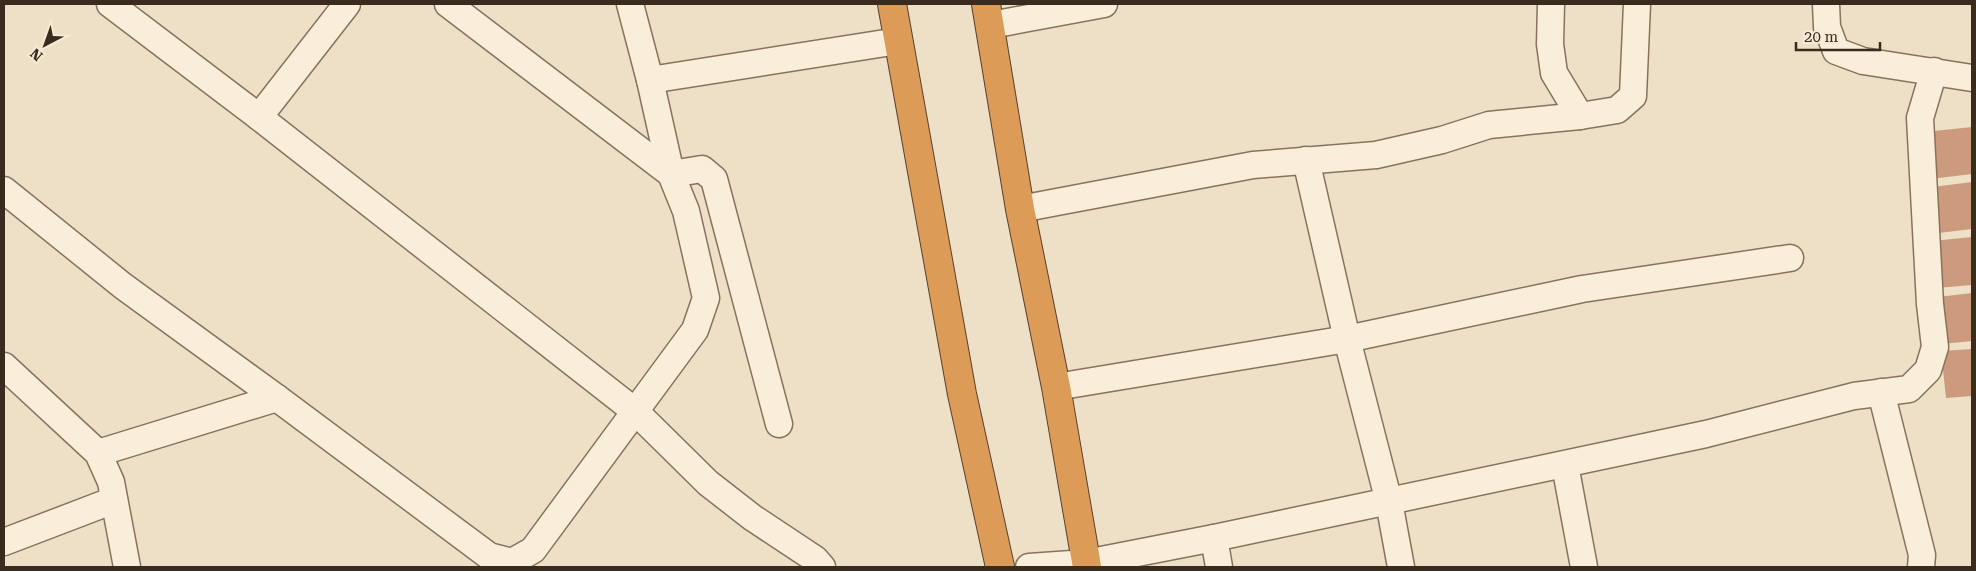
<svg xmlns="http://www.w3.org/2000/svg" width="1976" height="571" font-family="'Roboto Serif',serif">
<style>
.building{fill:#cc9a7c}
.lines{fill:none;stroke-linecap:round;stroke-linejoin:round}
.street-casing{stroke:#89725c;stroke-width:29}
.highway-casing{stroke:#574030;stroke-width:30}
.street{stroke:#f9eed9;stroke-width:26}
.highway{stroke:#dc9c58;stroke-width:28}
</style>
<rect width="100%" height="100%" fill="#eee0c6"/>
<!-- building -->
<g class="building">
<path d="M1972,127V174L1930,179L1925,132Z"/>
<path d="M1972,182V229L1930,234L1925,188Z"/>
<path d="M1972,237V285L1937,288L1932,241Z"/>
<path d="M1972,293V341L1943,344L1938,297Z"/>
<path d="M1972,349V396L1946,398L1941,351Z"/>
</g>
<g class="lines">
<defs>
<g id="street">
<path d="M110,4L259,117L636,412L708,483L753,518L815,559L822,567"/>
<path d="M448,4L671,174L702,169L714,179L779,424"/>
<path d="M1551,4L1550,44L1554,73L1580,116"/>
<path d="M1826,4L1827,27L1836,51L1863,61L1972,78"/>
<path d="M991,25L1104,4"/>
<path d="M650,80L898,41"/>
<path d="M259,117L347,4"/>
<path d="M1306,160L1347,339L1389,502L1401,567"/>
<path d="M4,190L123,286L277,398L489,556L512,562L533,550L695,330L706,298L686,211L671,174L650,80L630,4"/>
<path d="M1020,209L1253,165L1376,155L1442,140L1489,125L1580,116L1617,110L1633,96L1637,4"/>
<path d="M4,366L98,453L111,482L127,567"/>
<path d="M1056,387L1347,339L1582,289L1790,258"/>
<path d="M1881,392L1922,555L1921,567"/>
<path d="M98,453L277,398"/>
<path d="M1565,465L1584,567"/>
<path d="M1214,538L1219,567"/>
<path d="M4,542L114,500"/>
<path d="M1029,567L1086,563L1214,538L1706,434L1854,396L1909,389L1928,370L1935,347L1930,304L1920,118L1934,71"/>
</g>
<g id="highway">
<path d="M892,4L962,394L1000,567"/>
<path d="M986,4L1020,209L1056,387L1087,567"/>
</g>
</defs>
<!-- street casing -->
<use href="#street" class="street-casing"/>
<!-- highway casing -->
<use href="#highway" class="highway-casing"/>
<!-- street -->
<use href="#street" class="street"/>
<!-- highway -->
<use href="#highway" class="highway"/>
</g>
<!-- border -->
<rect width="1976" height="571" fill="none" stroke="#3a2b1f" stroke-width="10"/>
<!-- north arrow -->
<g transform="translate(45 45) rotate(221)" stroke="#f5ebd5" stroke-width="4" paint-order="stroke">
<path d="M0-4L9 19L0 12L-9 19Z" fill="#3a2b1f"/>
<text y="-8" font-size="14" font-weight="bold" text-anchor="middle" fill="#3a2b1f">N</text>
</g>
<!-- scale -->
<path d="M1796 42v8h84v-8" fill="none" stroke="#3a2b1f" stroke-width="2.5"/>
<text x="1804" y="42" font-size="15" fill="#3a2b1f" stroke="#f5ebd5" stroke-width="4" paint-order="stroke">20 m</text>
</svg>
